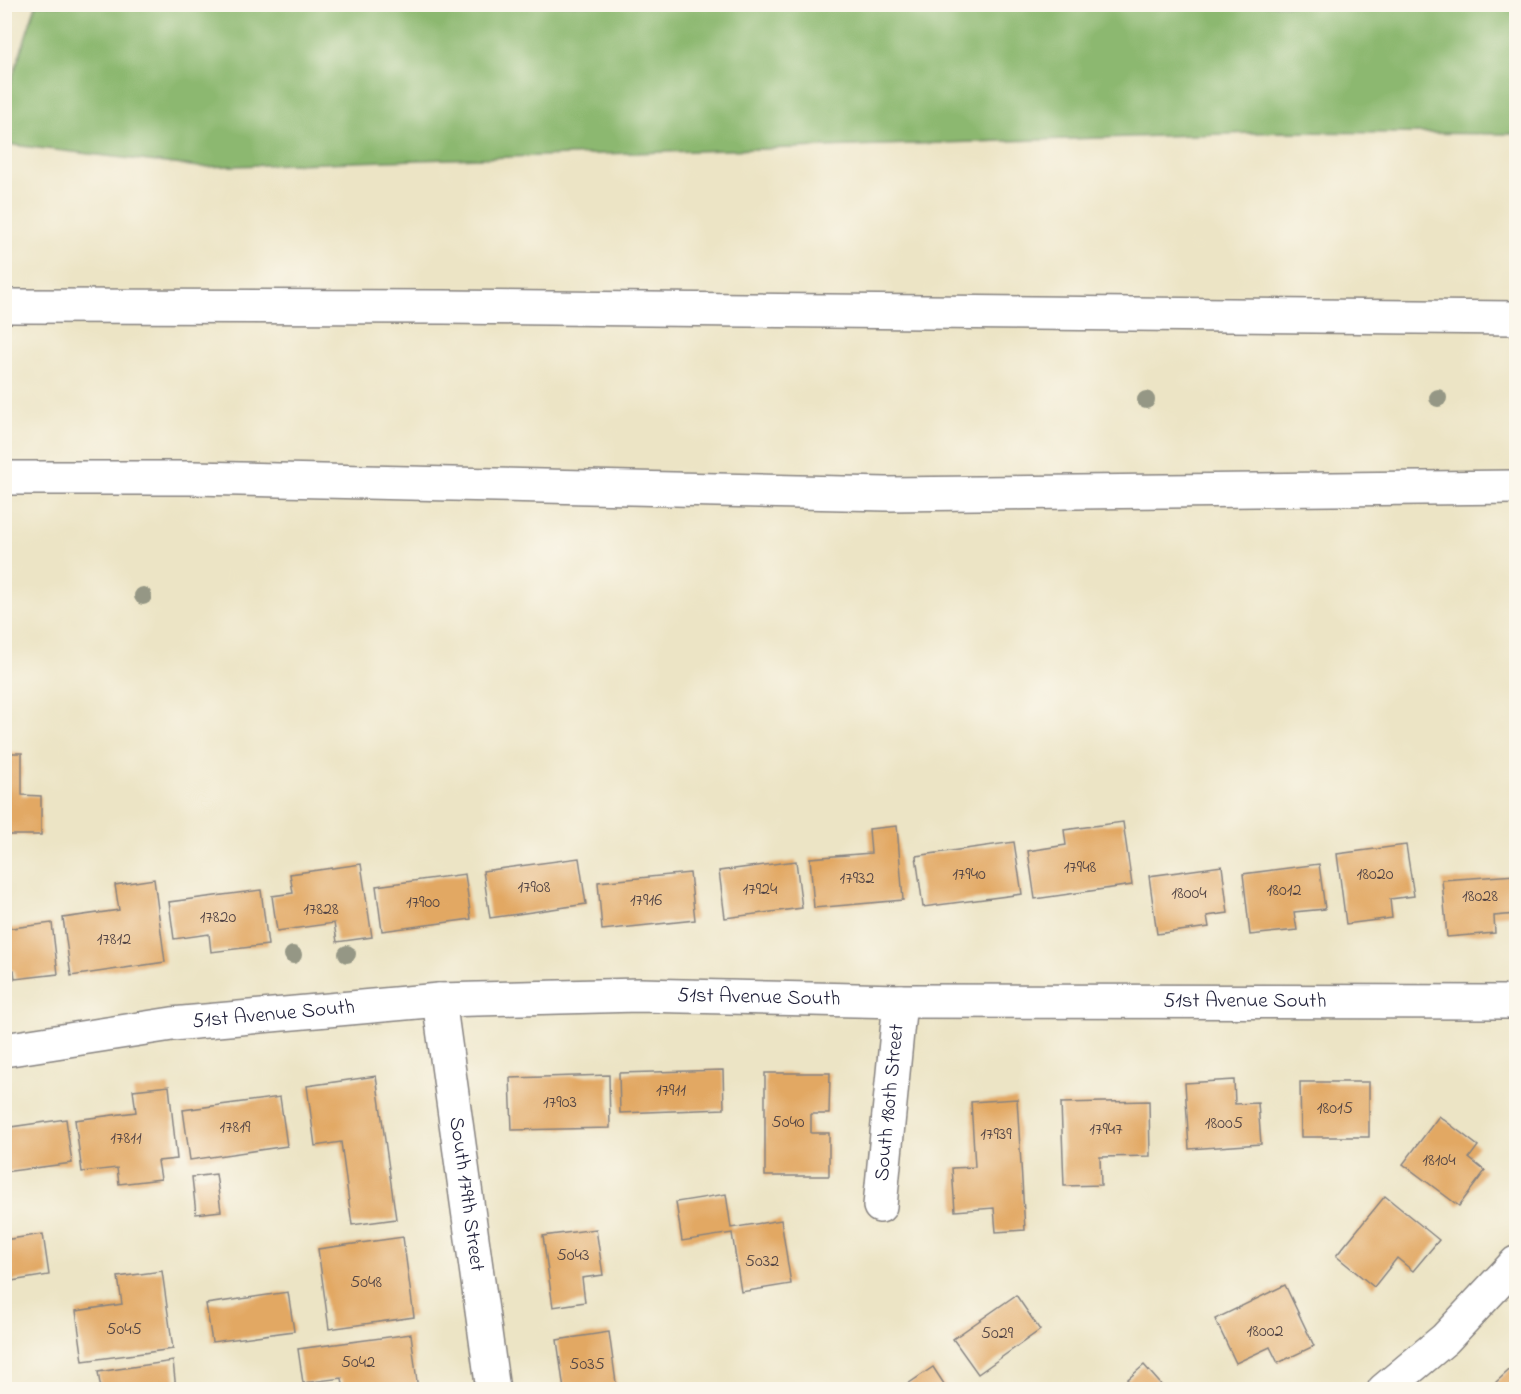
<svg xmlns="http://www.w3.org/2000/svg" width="1521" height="1394" font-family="'Indie Flower',sans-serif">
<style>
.forest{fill:#8cb86f;stroke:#576d55;stroke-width:1.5}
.building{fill:#e2a864}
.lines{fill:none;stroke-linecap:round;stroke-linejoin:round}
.minor-casing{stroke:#878380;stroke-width:36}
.highway-casing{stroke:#878380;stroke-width:36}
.minor{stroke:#fff;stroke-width:33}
.highway{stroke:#fff;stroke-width:33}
.tree{fill:#959785}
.labels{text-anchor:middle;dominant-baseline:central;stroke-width:4.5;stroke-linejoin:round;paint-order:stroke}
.number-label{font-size:18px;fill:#524445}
.street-label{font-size:21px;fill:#22223b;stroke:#fbf7ec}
</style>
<rect width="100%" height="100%" fill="#fbf7ec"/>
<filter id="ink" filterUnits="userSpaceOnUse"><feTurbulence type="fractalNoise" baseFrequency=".0167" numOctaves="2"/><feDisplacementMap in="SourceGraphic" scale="12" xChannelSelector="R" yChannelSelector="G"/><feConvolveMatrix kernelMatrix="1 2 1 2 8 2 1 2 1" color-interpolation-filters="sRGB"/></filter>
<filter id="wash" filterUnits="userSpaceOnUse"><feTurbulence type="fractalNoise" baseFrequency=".008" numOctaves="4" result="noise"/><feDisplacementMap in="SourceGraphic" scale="24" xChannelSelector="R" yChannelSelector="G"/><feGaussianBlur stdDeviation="1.35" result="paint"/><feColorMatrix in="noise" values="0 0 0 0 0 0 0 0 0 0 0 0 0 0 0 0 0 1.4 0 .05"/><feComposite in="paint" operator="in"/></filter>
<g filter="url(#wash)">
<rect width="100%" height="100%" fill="#ece4c5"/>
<!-- forest -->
<path class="forest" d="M36,5H1516V134L1284,132L200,167L5,144V100Z"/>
<g id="blocks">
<!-- building -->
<g class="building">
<path d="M4,753H22V795L41,796V835H4Z"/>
<path d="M1123,822L1132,885L1035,899L1028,851L1066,845L1064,830Z"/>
<path d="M897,826L903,900L814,908L810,858L871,853L869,829Z"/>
<path d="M1014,842L1022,894L923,907L916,856Z"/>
<path d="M1406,845L1414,896L1390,899L1392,918L1346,924L1337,854Z"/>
<path d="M579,858L586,904L490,918L483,871Z"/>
<path d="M796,861L802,908L725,918L719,871Z"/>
<path d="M361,864L372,937L337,942L334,923L277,931L272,896L293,893L290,874Z"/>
<path d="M1319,864L1325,909L1294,912L1297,930L1250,935L1243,874Z"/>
<path d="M1222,866L1228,913L1207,916L1209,927L1157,934L1149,876Z"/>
<path d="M690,873L695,920L602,930L598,882Z"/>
<path d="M465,874L471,919L382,931L376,886Z"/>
<path d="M1516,875V914L1494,916L1495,933L1447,937L1442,880Z"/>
<path d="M154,879L165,962L71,976L63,918L119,910L115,885Z"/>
<path d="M261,890L268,945L211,952L209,934L174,939L169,902Z"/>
<path d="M52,923L58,974L15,979L14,970L4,971V929Z"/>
<path d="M723,1070L724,1109L620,1113L619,1073Z"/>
<path d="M765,1073H830L829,1114H811V1133H829V1176H765Z"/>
<path d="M609,1075L610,1128L512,1130L510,1078Z"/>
<path d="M376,1076L396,1219L352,1225L341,1142L315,1146L307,1086Z"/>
<path d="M1234,1080L1235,1104L1258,1103L1261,1144L1189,1149L1185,1083Z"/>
<path d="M1300,1082H1369V1137H1301Z"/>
<path d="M169,1086L177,1159L158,1161L161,1179L119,1184L117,1168L82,1172L75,1120L136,1112L133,1090Z"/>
<path d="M280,1097L287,1146L190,1160L183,1110Z"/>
<path d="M1017,1099L1025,1230L996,1232L994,1208L955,1211L952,1168L975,1167L971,1102Z"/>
<path d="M1149,1101L1150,1156L1100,1157L1101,1185L1064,1186L1061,1103Z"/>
<path d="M1439,1116L1478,1146L1469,1158L1485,1171L1459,1206L1403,1164Z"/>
<path d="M66,1119L72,1163L4,1172V1128Z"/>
<path d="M216,1174L221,1211L196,1214L192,1177Z"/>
<path d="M726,1194L731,1228L781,1220L791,1284L741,1292L732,1233L682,1241L676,1202Z"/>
<path d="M1385,1196L1439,1240L1413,1271L1397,1258L1374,1287L1336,1256Z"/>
<path d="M596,1229L603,1275L582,1278L585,1302L553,1307L543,1236Z"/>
<path d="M43,1234L49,1275L5,1282L4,1240Z"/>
<path d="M403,1237L414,1317L329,1329L318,1249Z"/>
<path d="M162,1271L173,1349L83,1361L76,1311L122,1304L118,1277Z"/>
<path d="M1285,1285L1314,1346L1278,1363L1270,1347L1236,1363L1215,1319Z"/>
<path d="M288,1292L294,1331L212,1342L206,1304Z"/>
<path d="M1016,1295L1040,1330L978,1374L953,1339Z"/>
<path d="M609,1332L617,1390H564L557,1340Z"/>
<path d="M411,1334L418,1390H344L342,1378L303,1383L298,1349Z"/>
<path d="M173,1361L176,1390H101L98,1372Z"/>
<path d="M1516,1364V1390H1501L1495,1383Z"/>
<path d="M1144,1365L1166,1390H1122L1120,1386Z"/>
<path d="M933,1367L948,1390H899Z"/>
</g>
</g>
</g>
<g filter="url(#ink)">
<use href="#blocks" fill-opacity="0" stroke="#878380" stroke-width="1.5"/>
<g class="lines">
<defs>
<g id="minor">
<path id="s1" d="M439,1000L493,1390"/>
<path id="s2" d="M4,1050L172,1024L439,1000L639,995L900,1001L1516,1002"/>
<path id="s3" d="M880,1206L900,1001"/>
<path d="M1384,1390L1445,1339L1516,1263"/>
</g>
<g id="highway">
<path d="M4,306L443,307L1516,318"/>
<path d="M4,478H193L887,494L1516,487"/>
</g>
</defs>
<!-- minor casing -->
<use href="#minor" class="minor-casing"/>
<!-- highway casing -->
<use href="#highway" class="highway-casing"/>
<!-- minor -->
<use href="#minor" class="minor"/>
<!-- highway -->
<use href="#highway" class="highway"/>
</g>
<!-- trees -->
<g class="tree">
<circle cx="1438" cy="398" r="9"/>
<circle cx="1146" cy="400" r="9"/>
<circle cx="143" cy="596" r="9"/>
<circle cx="347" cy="954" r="9"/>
<circle cx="293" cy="955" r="9"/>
</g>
</g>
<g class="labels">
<!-- number labels -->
<g class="number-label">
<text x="1080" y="868">17948</text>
<text x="969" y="875">17940</text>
<text x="1375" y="875">18020</text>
<text x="857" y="879">17932</text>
<text x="534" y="888">17908</text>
<text x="760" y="890">17924</text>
<text x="1284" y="891">18012</text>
<text x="1189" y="894">18004</text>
<text x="1480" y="897">18028</text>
<text x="646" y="901">17916</text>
<text x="423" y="903">17900</text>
<text x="321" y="910">17828</text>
<text x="218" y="918">17820</text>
<text x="114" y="940">17812</text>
<text x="671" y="1091">17911</text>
<text x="560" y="1103">17903</text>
<text x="1335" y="1109">18015</text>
<text x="788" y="1123">5040</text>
<text x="1224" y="1124">18005</text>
<text x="235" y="1128">17819</text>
<text x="1106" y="1130">17947</text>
<text x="996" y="1135">17939</text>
<text x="126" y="1139">17811</text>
<text x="1439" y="1161">18104</text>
<text x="573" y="1256">5043</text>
<text x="762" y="1262">5032</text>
<text x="366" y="1283">5048</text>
<text x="124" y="1330">5045</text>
<text x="1265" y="1332">18002</text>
<text x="997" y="1334">5029</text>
<text x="358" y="1363">5042</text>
<text x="587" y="1365">5035</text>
</g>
<!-- street labels -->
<g class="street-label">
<text stroke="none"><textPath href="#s2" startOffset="758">51st Avenue South</textPath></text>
<text stroke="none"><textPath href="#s2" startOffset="1244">51st Avenue South</textPath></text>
<text stroke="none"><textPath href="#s2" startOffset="272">51st Avenue South</textPath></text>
<text stroke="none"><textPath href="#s3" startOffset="104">South 180th Street</textPath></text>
<text stroke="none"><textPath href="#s1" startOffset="196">South 179th Street</textPath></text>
</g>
</g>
<!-- margin -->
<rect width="1521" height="1394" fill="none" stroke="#fbf7ec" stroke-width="24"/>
</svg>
